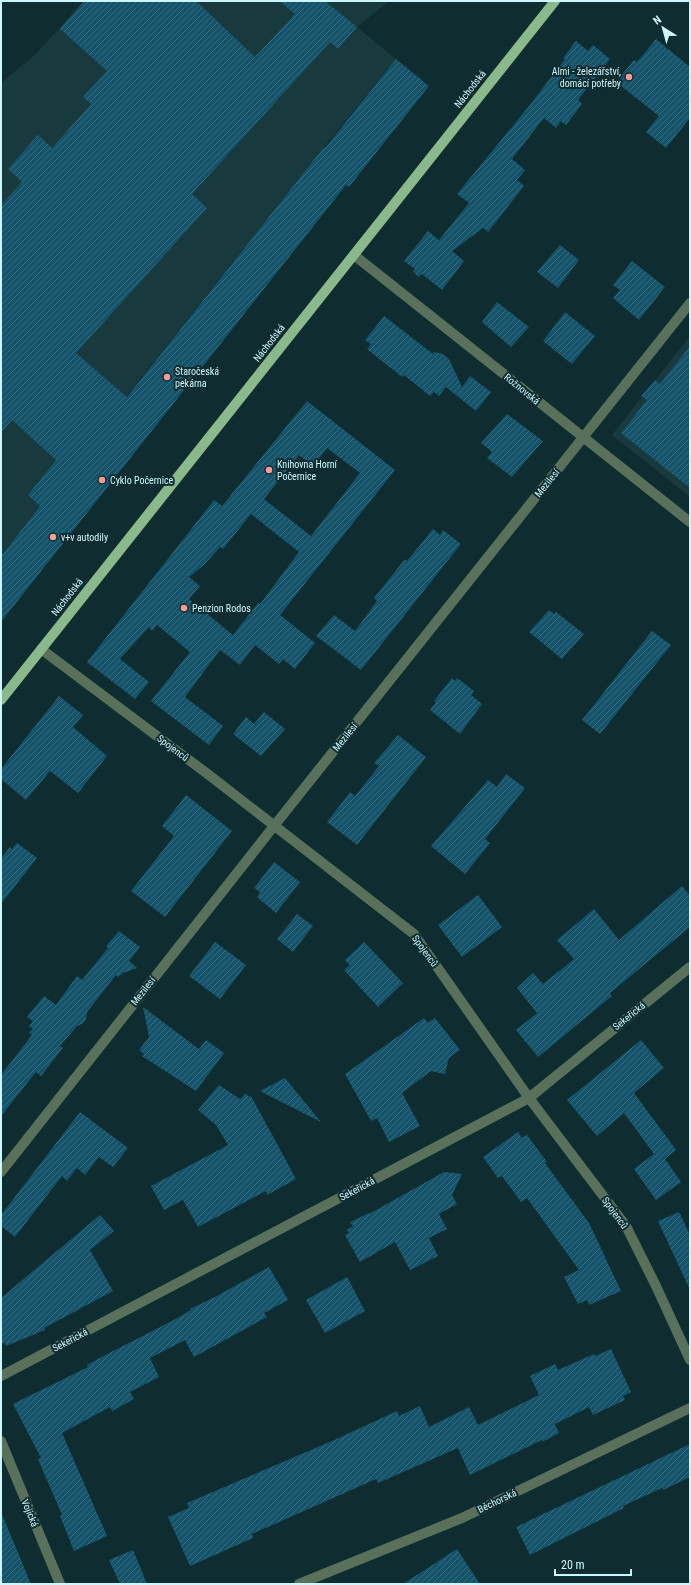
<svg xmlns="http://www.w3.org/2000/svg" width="691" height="1585" font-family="'Roboto Condensed',sans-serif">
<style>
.built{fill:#18393d}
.building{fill:url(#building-hatch);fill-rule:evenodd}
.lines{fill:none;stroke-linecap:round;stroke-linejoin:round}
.minor{stroke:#59715a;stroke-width:10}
.major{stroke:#8aba8c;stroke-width:10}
.poi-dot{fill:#f59c93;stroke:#0f2c30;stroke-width:1.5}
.labels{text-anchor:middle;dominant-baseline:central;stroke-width:4;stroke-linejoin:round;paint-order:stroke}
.poi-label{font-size:10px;fill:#cdf7fd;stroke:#0f2c30;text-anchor:start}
.street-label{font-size:10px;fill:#cdf7fd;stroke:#0f2c30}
</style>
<defs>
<pattern id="building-hatch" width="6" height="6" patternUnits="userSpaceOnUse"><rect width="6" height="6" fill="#145369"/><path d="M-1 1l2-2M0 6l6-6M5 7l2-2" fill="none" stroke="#356c7f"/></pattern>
</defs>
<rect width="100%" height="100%" fill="#0f2c30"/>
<!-- built -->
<g class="built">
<path d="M84,1H389L357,27L396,59L324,147L1,555V83L36,54Z"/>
<path d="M690,336V497L612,435Z"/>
</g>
<!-- building -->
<g class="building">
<path d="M84,1H196L255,57L295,14L279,1H325L357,27L338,49L330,42L192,194L207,208L76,353L127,397L324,147L325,148L396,59L429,86L349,187L346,185L1,622V556L40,506L28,495L56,460L12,420L1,433V205L22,182L8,169L38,135L52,148L91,104L83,97L107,71L60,29Z"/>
<path d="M656,39L690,67V118L666,148L646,132L659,116L616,82L634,60L637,62Z"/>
<path d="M576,41L588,51L593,45L610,59L578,100L582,104L566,125L561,121L556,128L544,118L512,159L525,170L517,180L524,186L488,232L483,228L452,251L464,261L442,290L422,274L418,277L413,271L415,269L404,261L428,231L439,240L469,203L457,194L529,106L565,59L563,58Z"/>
<path d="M560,245L579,260L558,288L537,272Z"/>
<path d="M632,261L665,287L639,320L613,298L620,290L613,285Z"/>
<path d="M497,302L529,327L511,347L482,322Z"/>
<path d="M565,312L595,336L572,364L543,341Z"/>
<path d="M384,316L433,354L434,352L443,354L449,359L462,387L470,376L491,392L476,411L446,387L439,396L434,392L430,396L404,375L402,377L367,349L371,344L365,340Z"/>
<path d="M690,346V488L621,433L647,400L641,396L655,380L660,384Z"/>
<path d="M307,401L395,470L280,615L315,643L295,669L283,659L279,664L255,645L240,665L220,650L185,697L223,726L209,745L151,701L190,652L157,625L152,631L149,627L120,659L149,682L135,699L87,662L214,500L222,506ZM327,448L360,473L311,536L264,499L299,455L313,466ZM251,514L299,552L260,604L258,603L233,635L189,599L200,586L189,577L205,564L220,547L223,549Z"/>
<path d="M507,414L543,441L512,477L487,458L492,452L481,443Z"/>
<path d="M433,529L440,535L443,530L461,544L361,670L316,636L334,615L355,631L377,601L374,598L405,559L407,561Z"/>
<path d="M549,610L554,614L556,612L584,634L562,659L529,632Z"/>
<path d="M652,631L671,645L600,734L582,720Z"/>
<path d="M452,678L455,681L457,678L474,691L471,695L482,704L460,734L430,710L436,702L434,701Z"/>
<path d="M59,696L83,715L73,727L107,756L78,793L50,771L26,800L1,779V769Z"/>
<path d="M264,712L285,729L261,756L233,734L246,717L254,724Z"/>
<path d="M398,735L426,757L357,845L327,822L350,792L355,796L379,766L374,763Z"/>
<path d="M506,774L525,788L485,839L490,843L465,874L431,846L488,780L497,787Z"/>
<path d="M186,795L232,831L165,917L131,891L174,836L162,826Z"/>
<path d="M17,843L37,858L1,904V858L10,847L12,849Z"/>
<path d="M274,862L300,882L276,913L257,897L260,892L254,888Z"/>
<path d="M682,886L690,896V927L610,993L612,996L538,1057L516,1030L537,1013L517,988L533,973L543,984L574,959L557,940L594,909L619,940Z"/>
<path d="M478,895L502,927L462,957L438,925Z"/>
<path d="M297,914L313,926L293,952L277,939Z"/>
<path d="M119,931L140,947L129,961L137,968L123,973L118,977L116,975L87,1012L86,1020L82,1024L77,1026L60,1046L63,1048L41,1076L36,1072L1,1116V1075L32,1035L29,1033L33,1029L29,1026L33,1021L27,1017L44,996L56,1005L77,976L82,980L108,948L106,946Z"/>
<path d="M215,942L246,965L220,999L189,976Z"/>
<path d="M364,942L403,983L378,1007L344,970L350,965L345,960Z"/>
<path d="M143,1007L199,1049L206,1040L224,1053L196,1091L142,1056L144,1054L139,1050L149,1037Z"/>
<path d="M424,1018L428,1023L435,1018L460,1050L449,1058L445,1074L431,1071L402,1093L420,1126L389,1142L377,1118L371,1121L345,1074Z"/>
<path d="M641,1040L664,1068L634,1093L676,1150L665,1159L681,1182L656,1200L634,1169L654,1154L624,1113L597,1136L567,1100Z"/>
<path d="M285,1078L321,1122L260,1091Z"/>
<path d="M219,1085L240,1099L246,1093L249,1097L251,1096L296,1179L267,1195L266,1191L198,1227L183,1200L164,1210L151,1186L228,1145L216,1125L198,1110Z"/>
<path d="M80,1112L128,1148L113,1167L99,1157L85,1175L77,1168L67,1181L62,1176L15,1237L1,1226V1215Z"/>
<path d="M518,1132L522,1138L527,1135L547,1162L545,1163L589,1223L621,1291L589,1305L587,1300L578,1304L564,1277L579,1270L527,1198L521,1202L502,1176L498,1178L483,1157Z"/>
<path d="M444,1172L462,1174L452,1195L457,1204L439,1214L447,1229L429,1238L438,1256L410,1270L395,1242L360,1262L345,1235L349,1233L347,1230L353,1226L350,1222L369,1213V1214Z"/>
<path d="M679,1212L690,1235V1290L658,1221Z"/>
<path d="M100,1215L114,1231L90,1250L113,1291L44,1328L45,1330L6,1346L5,1343L1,1344V1298Z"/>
<path d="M269,1267L288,1300L264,1313L267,1317L194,1357L185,1340L150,1358L159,1377L130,1392L134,1399L112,1411L110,1407L62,1433L107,1536L74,1551L60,1516L62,1515L38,1459L41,1458L13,1404L88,1367L87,1365L111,1352L172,1321L191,1310L190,1309L215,1297Z"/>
<path d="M347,1277L365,1311L325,1333L306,1300Z"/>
<path d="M611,1349L631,1392L623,1396L625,1400L593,1415L589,1407L555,1424L559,1433L542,1442V1440L470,1475L458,1448L378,1483L376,1479L252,1534L253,1538L190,1566L168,1517L189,1508L187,1503L332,1441L397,1411L399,1416L420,1406L429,1427L469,1407L478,1425L539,1395L530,1376L555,1364L558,1370L594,1354L595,1356Z"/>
<path d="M690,1444V1477L663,1490L662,1488L623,1506L624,1508L530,1555L516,1527Z"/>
<path d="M1,1512L31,1584H1Z"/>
<path d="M457,1549L480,1584H403Z"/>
<path d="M133,1550L147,1584H120L109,1560Z"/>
</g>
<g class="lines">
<!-- minor -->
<g class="minor">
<path d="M354,255L690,522"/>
<path d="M41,649L209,775L414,934L529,1098L626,1226L656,1286L690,1360"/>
<path d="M1,1172L274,826L690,303"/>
<path d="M1,1376L529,1098L690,967"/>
<path d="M1,1441L60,1584"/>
<path d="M299,1584L462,1518L690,1408"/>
</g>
<!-- major -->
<path class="major" d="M1,700L555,1"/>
</g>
<!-- markers -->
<g class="poi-dot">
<circle cx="629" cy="77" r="4"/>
<circle cx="167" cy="377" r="4"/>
<circle cx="269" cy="470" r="4"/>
<circle cx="102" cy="480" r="4"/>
<circle cx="53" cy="537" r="4"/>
<circle cx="184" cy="608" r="4"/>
</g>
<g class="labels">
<!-- poi labels -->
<g class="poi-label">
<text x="621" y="71" text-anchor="end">Almi - železářství,<tspan x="621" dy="12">domácí potřeby</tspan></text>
<text x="175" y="371">Staročeská<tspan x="175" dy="12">pekárna</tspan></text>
<text x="277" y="464">Knihovna Horní<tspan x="277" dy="12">Počernice</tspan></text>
<text x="110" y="480">Cyklo Počernice</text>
<text x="61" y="537">v+v autodily</text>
<text x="192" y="608">Penzion Rodos</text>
</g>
<!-- street labels -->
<g class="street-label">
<text transform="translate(470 89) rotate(-52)">Náchodská</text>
<text transform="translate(269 343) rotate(-52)">Náchodská</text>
<text transform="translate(522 389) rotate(39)">Rožnovská</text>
<text transform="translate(547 483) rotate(-51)">Mezilesí</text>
<text transform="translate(67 597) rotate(-52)">Náchodská</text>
<text transform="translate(345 737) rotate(-51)">Mezilesí</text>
<text transform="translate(173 748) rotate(37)">Spojenců</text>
<text transform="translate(425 951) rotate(54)">Spojenců</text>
<text transform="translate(143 991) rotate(-52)">Mezilesí</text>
<text transform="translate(629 1016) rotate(-39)">Sekeřická</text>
<text transform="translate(357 1189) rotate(-28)">Sekeřická</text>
<text transform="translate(615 1213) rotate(54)">Spojenců</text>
<text transform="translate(70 1340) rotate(-28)">Sekeřická</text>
<text transform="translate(497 1501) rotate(-26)">Běchorská</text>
<text transform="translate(30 1513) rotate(68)">Vojická</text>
</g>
</g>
<!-- border -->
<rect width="691" height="1585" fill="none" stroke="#cdf7fd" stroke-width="4"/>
<!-- north arrow -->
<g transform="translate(663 28) rotate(323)" stroke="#0f2c30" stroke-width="3" paint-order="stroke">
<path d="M0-3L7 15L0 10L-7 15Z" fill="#cdf7fd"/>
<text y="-6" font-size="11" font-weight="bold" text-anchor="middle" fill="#cdf7fd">N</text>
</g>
<!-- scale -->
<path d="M555 1569v6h76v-6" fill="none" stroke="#cdf7fd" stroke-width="2"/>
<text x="561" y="1569" font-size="12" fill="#cdf7fd" stroke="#0f2c30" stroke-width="3" paint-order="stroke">20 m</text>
</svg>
